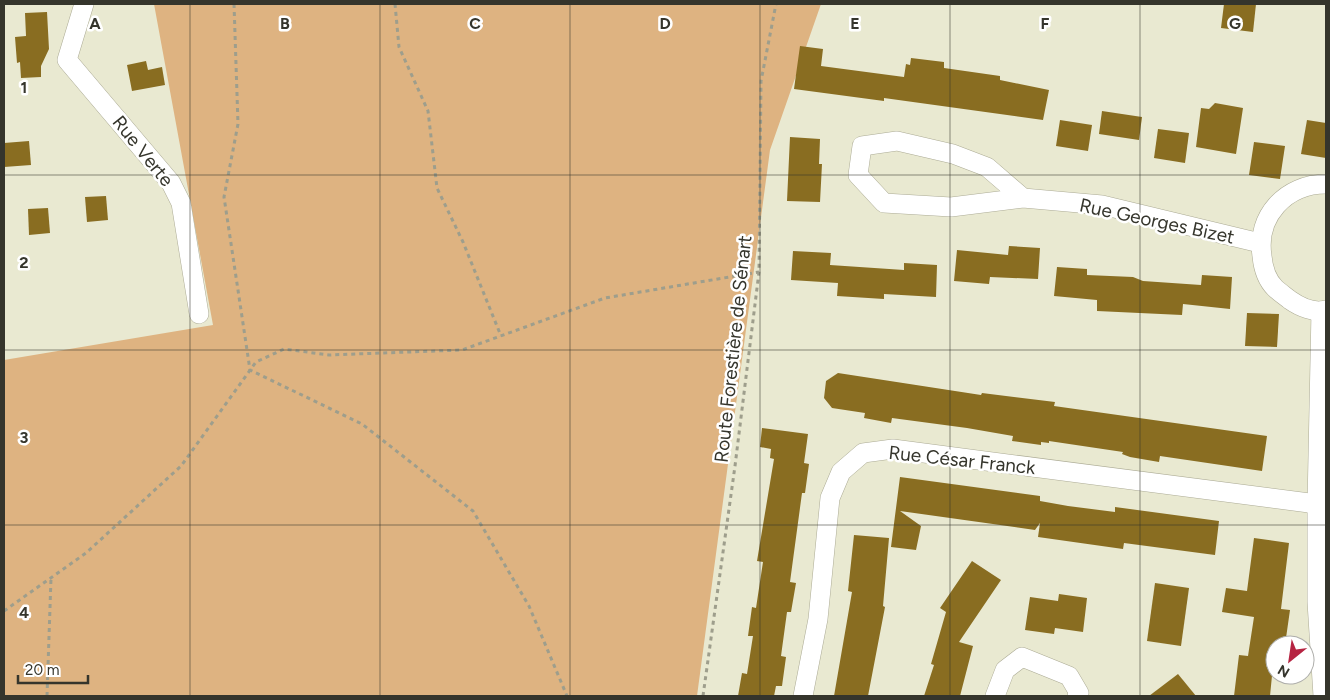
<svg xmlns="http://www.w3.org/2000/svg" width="1330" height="700" font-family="Figtree,sans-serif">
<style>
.green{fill:#deb381}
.building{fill:#896d21}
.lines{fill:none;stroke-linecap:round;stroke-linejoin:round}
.minor-casing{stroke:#acab95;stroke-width:20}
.path{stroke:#9e9e8c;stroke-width:3;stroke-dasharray:4 4;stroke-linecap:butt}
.minor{stroke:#fff;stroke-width:19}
.grid{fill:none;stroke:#35352c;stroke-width:1;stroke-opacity:0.55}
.labels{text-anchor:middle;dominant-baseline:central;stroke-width:5;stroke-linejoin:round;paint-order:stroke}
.street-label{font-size:19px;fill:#35352c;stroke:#fff}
.grid-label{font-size:16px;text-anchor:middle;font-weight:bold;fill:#35352c;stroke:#fff;stroke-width:5;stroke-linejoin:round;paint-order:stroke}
</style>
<rect width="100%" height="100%" fill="#e9e9d1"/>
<!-- green -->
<path class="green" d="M154,4H821L770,150L697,696H4V360L213,325Z"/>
<!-- building -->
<g class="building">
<path d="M1224,4H1256L1253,32L1221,28Z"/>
<path d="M47,12L49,49L41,66V77L21,78L20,62L17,63L15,37L26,36L25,13Z"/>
<path d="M800,46L823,49L821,66L904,77L906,64L910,65L911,58L944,62V68L1000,76V80L1049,90L1043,120L884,98V101L794,89Z"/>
<path d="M146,61L148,70L162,67L165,85L132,91L127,65Z"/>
<path d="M1215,103L1243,108L1236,154L1196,147L1201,108L1209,109Z"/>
<path d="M1102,111L1142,117L1139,140L1099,134Z"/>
<path d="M1060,120L1092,125L1088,151L1056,146Z"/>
<path d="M1307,120L1326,123V158L1301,154Z"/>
<path d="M1158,129L1189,133L1185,163L1154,158Z"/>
<path d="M790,137L820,139L819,164H822L820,202L787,201Z"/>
<path d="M29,141L31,165L4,167V143Z"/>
<path d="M1254,142L1285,146L1280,179L1249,175Z"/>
<path d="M106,196L108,220L87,222L85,197Z"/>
<path d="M48,208L50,233L29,235L28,209Z"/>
<path d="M1009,246L1040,248L1038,279L990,277L989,284L954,281L957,250L1008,255Z"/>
<path d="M793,251L831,253L830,265L904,270V263L937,265L936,297L884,294V299L837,296L838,283L791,280Z"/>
<path d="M1057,267L1087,269V275L1133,277L1143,281L1201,285L1202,275L1232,277L1230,309L1183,304L1182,315L1097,311V300L1054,296Z"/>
<path d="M1247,313L1279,314L1277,347L1245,346Z"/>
<path d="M838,373L981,395L982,393L1055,402L1054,406L1267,436L1262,471L1160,456L1159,462L1130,457L1122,454L1123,452L1049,441V443L1041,442V445L1012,441L1013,436L967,428L892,418L891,423L864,418L865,413L832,408L824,398L826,381Z"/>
<path d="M762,428L808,434L804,463L809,464L805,493H802L790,582L796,583L791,612H787L781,656L786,657L782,686H776L774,696H738L742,673L747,674L753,636H748L752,607L756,608L763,562L757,561L774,459L770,458L771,449L760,447Z"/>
<path d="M900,477L1040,496V501L1068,506L1115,512V507L1219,521L1215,555L1124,543L1123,549L1038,537L1040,523L1035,530L900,511L921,526L916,550L891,547Z"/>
<path d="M854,535L889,538L883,606L885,607L868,696H834L852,592L848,591Z"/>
<path d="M1254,538L1289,543L1281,609L1290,610L1285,645H1275L1270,696H1234L1239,655L1248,656L1254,617L1222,612L1226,588L1247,591Z"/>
<path d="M972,561L1001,580L959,642L973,646L960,696H924L934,665L931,664L946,612L940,608Z"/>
<path d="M1155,583L1189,588L1181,646L1147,641Z"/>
<path d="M1059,594L1087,598L1083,632L1055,628L1054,634L1025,630L1030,597L1058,601Z"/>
<path d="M1178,674L1196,696H1149Z"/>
</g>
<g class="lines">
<defs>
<g id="minor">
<path d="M84,4L67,60L171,183L181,203L199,314"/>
<path d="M1326,184C1286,184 1256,216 1262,256C1263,267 1267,280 1275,288C1279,292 1285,296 1290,300C1300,307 1314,313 1326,310"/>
<path d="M1023,198L987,167L953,154L897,141L862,146L858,175L884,203L951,207L1023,198L1102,205L1260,243"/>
<path d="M1321,311L1317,504V602L1323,696"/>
<path d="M803,696L818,619L830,498L841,472L863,453L893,449L1317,504"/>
<path d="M995,696L1005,670L1022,657L1069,676L1079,693L1077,696"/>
</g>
</defs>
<!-- minor casing -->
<use href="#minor" class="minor-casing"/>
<!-- path -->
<g class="path">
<path d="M234,4L238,124L224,197L250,370L362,424L473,511L529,606L567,696"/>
<path d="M395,4L399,47L428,111L437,188L463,242L501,336"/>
<path d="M4,611L86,553L181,466L256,362L284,349L329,355L462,350L605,298L759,272"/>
<path d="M47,696L51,578"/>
<path d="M703,696L735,466L759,272L761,81L776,4"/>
</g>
<!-- minor -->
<use href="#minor" class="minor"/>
</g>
<!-- grid -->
<path class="grid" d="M190,4V696M380,4V696M570,4V696M760,4V696M950,4V696M1140,4V696M4,175H1326M4,350H1326M4,525H1326"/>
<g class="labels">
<!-- street labels -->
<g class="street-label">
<text transform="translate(143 151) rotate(51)">Rue Verte</text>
<text transform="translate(1157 221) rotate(12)">Rue Georges Bizet</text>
<text transform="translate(733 349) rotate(-84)">Route Forestière de Sénart</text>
<text transform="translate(962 460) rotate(6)">Rue César Franck</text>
</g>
</g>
<g class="grid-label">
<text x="95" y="29">A</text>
<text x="285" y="29">B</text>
<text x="475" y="29">C</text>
<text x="665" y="29">D</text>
<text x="855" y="29">E</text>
<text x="1045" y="29">F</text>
<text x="1235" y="29">G</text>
<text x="24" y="93">1</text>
<text x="24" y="268">2</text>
<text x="24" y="443">3</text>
<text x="24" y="618">4</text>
</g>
<!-- border -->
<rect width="1330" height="700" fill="none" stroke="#35352c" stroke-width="10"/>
<!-- north arrow -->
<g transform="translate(1290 660) rotate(210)"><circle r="24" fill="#ffffff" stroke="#aeaeab"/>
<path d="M0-4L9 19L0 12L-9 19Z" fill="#b62442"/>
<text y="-8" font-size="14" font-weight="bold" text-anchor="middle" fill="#35352c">N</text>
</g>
<!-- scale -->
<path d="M18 675v8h70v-8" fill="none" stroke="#35352c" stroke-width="2.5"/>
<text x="25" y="675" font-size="15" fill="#35352c" stroke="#ffffff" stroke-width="4" paint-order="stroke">20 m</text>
</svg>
